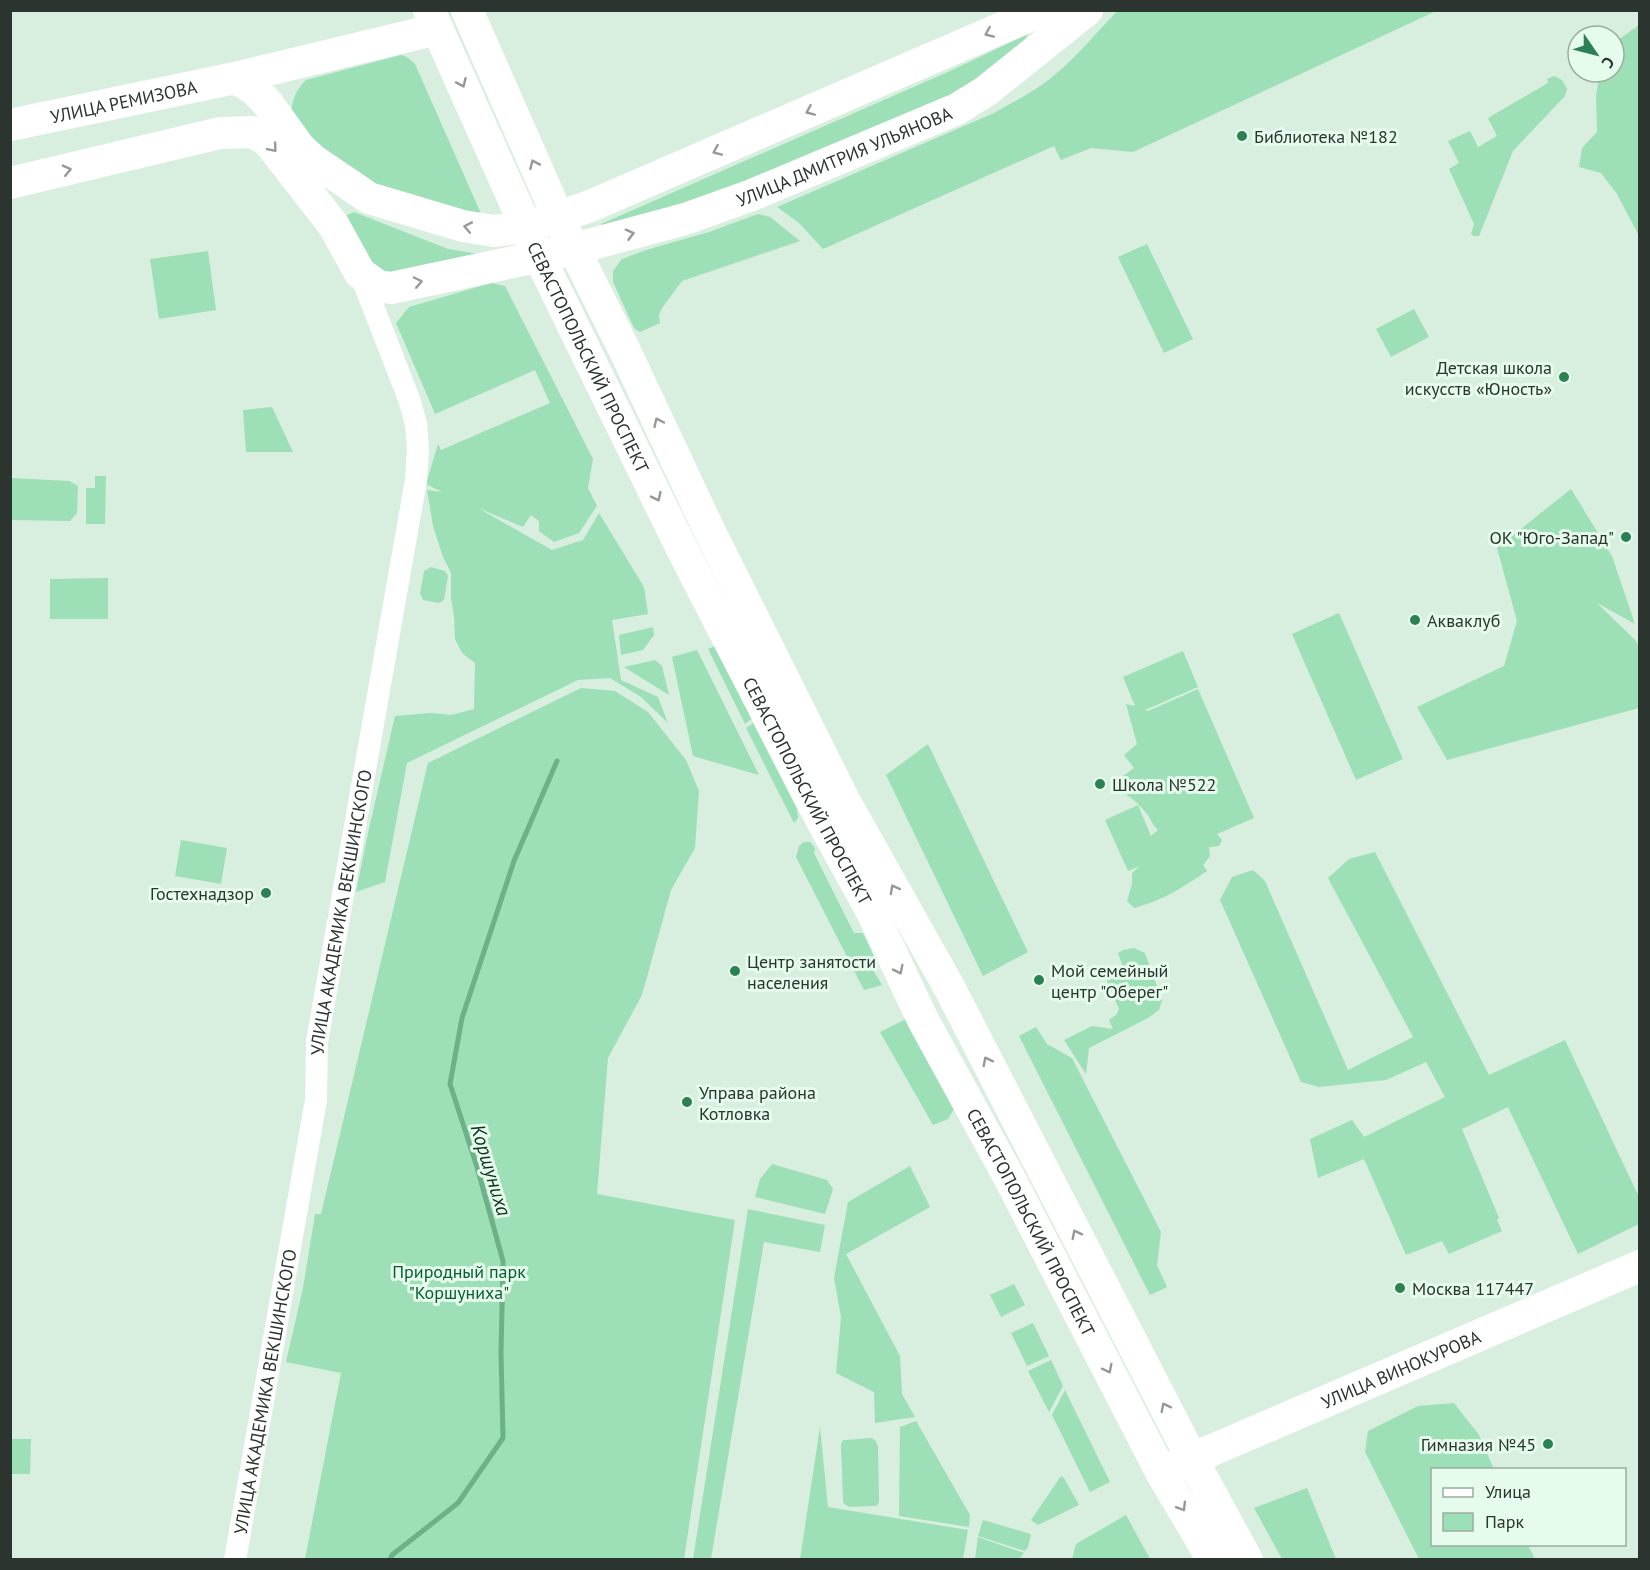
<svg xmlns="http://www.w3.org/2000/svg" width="1650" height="1570" font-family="'PT Sans',sans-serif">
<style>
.green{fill:#9ddfb6}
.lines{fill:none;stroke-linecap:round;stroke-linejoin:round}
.stream{stroke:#6db188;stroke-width:5}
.street{stroke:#fff;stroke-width:22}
.secondary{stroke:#fff;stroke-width:32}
.oneway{stroke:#959a97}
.poi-dot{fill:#2c8154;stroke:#e5fcec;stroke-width:2}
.labels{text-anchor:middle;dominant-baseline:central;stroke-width:6;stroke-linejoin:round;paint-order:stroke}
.street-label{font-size:18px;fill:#2b342f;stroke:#e5fcec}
.poi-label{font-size:18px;fill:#2b342f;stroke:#e5fcec;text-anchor:start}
.park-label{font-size:18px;fill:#075c36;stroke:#e5fcec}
.water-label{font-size:20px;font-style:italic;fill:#12311f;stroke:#e5fcec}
</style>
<rect width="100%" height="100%" fill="#d8efdf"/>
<!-- green -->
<g class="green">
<path d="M1118,10L1436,11L1133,152L1091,148L1061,160L1054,146L823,249L799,223L777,207L994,113C1013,102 1034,92 1051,78C1076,58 1096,33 1118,10Z"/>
<path d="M1639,25V236L1617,194L1601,173L1579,167L1582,148L1597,132L1596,96L1600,72H1614V43Z"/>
<path d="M1028,34L1023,44L950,98L683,207L603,227L601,224L950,71Z"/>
<path d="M401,55L407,57L415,64L482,216L368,183L320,154L291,112C293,98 296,90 306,80Z"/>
<path d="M1554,76L1562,80L1567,89L1565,96L1513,151L1479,236H1474L1471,234L1474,224L1449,169L1459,163L1448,141L1470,131L1478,147L1497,136L1488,118L1548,83L1547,79Z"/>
<path d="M354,212L448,249L484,255L394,276L375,274L341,218Z"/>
<path d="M758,214L770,217L800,241L682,281L662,308L659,315L660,323L640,332L634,328L613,282V271L622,259L646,250L709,232Z"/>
<path d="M1147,244L1193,339L1164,353L1118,257Z"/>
<path d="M208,251L216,310L159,319L150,259Z"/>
<path d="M491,283L505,286L593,459L588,488L597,506L579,533L554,542L539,531V521L531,515L523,527L478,508L552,550L583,540L599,513L644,587L648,614L612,620L621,680L658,697L668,723L641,697L610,678L578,680L407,763L385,882L356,892L368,833L395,716L431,713L451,715L474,709L475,663L462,653L455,639L454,616L451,598V573L443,557L433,526L427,490L442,492L426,484L438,444L441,450L550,403L535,370L435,414L396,323L409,307Z"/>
<path d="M1414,309L1429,337L1391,357L1376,329Z"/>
<path d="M272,407L293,452H246L243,410Z"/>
<path d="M95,476H106L105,524H86V488H95Z"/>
<path d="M11,478L69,481L78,486L77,513L70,521L11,520Z"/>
<path d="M1571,489L1612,556L1635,624L1597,603L1637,642L1640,656L1639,708L1447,760L1417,707L1504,666L1517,621L1497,548Z"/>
<path d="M431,567L445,571L448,576L444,600L439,603L423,600L420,593L424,571Z"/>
<path d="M108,578V619H50V579Z"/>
<path d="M1339,613L1403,759L1356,780L1292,634Z"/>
<path d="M653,627L654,635L643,650L621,655L619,635Z"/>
<path d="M715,646L753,718L745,724L708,649Z"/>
<path d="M697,650L759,775L693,756L672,657Z"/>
<path d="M1183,651L1198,687L1145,710L1148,711L1198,689L1254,818L1217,834L1222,840L1219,846L1209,847L1210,856L1203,865L1207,871C1183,887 1162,901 1134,908L1127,901L1132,884V873L1140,866L1128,871L1105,820L1138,805L1151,836L1158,830C1152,825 1151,819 1147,814C1139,804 1131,797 1121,791L1123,776L1134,768L1124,755L1137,744L1126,704L1135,706L1123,677Z"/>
<path d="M655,660L662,666L669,695L624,667Z"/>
<path d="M581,688L615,691L648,712L686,760L699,791L695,848L671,890L642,995L608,1058L597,1194L735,1220L684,1559H305L341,1373L286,1362L303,1288L315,1214H321L428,763Z"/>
<path d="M753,723L797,809L798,818L794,823L746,728Z"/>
<path d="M928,744L1028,952L983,976L886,775Z"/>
<path d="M181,840L227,848L221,884L175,876Z"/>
<path d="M804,842H810L815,848L814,853L854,933H863L877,963L872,968L882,985L864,990L796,857L799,846Z"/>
<path d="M1375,852L1489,1075L1565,1040L1639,1197V1224L1578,1254L1508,1107L1462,1129L1499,1218L1497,1220L1502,1231L1449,1254L1442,1241L1406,1255L1364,1159L1318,1178L1310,1139L1352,1120L1364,1137L1445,1097L1426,1062L1386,1080L1319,1087L1301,1082L1220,900L1232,877L1253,870L1265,881L1348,1070L1413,1037L1328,878L1349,859Z"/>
<path d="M1134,948L1145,953L1162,1000L1159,1010L1148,1018L1089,1048L1086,1074L1064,1040L1092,1026L1113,1029L1109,1020L1117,1014L1119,1009L1105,976L1117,970L1122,964L1118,953L1123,950Z"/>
<path d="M910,1017L957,1104L948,1119L933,1125L880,1032Z"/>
<path d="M1036,1027L1047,1044L1072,1058L1161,1232L1157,1265L1167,1287L1150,1295L1019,1036Z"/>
<path d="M772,1164L827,1180L833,1189L825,1214L755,1197L760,1179Z"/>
<path d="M910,1166L930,1207L846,1254L900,1356L902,1394L915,1417L875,1423L874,1392L836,1373L841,1317L834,1278L848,1202Z"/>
<path d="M748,1209L825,1225L820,1252L764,1242L711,1559H693Z"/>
<path d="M1014,1284L1025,1305L1001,1317L990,1295Z"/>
<path d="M1033,1323L1049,1356L1027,1366L1011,1333Z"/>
<path d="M1051,1360L1063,1386L1049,1412L1028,1371Z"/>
<path d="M1065,1390L1110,1482L1090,1492L1052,1415Z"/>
<path d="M1454,1403L1479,1435L1494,1469L1432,1470V1544L1528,1545L1535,1559H1419L1365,1452L1368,1431L1418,1406Z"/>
<path d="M916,1421L970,1515L969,1527L899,1516L900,1427Z"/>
<path d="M820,1427L828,1507L968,1530L963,1559H800Z"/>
<path d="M871,1438L875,1440L878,1446L879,1502L878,1505L875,1506L849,1507L844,1504L843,1500L841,1444L843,1440H845Z"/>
<path d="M11,1439H31L30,1474H11Z"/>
<path d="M1061,1476L1064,1478L1079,1505L1038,1525L1031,1520Z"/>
<path d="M1307,1488L1336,1559H1282L1254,1508Z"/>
<path d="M1126,1515L1150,1559H1072L1076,1544Z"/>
<path d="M983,1520L1031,1534L1028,1547L1025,1551L978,1536Z"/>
<path d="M978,1537L1024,1553L1019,1559H975Z"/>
</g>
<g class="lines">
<!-- stream -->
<path class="stream" d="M390,1560L392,1555L458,1503L503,1438L501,1353L503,1261L477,1167L450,1084L462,1018L514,861L557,761"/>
<!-- street -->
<path class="street" id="s1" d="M235,1560L316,1100L317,1042L416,480L418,449L416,424L409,399L360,273"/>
<!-- secondary -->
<g class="secondary">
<path id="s2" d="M429,10L539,256L683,551L821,819L871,910L923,1020L1009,1177L1161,1472L1213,1560"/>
<path d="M467,10L558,217L625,351L710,532L844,800L949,987L1192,1459L1247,1560"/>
<path d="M235,78L254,89L269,105L300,148L313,160L369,198L463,226L494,231L526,227L588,207L1043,10"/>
<path id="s3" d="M10,125L235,78L438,29"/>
<path id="s4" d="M10,183L220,133L252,132L268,141L334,226L360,273L378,286L391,288L574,249L685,219L752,195L957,109L986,91L1087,10"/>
<path id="s5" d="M1173,1467L1640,1266"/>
</g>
</g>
<!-- one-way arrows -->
<defs><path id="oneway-chevron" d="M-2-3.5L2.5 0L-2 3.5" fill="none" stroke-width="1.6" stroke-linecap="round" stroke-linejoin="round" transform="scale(1.5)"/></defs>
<g class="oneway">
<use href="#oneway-chevron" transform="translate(989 33) rotate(157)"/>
<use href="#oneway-chevron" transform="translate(462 83) rotate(66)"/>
<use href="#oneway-chevron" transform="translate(810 111) rotate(157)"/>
<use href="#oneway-chevron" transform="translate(273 148) rotate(50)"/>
<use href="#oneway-chevron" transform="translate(717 151) rotate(157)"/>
<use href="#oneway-chevron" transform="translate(534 164) rotate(-114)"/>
<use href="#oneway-chevron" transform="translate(67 170) rotate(-13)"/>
<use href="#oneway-chevron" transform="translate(468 227) rotate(-169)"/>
<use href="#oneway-chevron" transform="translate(630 234) rotate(-15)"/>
<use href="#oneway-chevron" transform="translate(418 282) rotate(-12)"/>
<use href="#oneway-chevron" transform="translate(658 422) rotate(-115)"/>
<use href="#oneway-chevron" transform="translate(657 497) rotate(64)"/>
<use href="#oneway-chevron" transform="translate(894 889) rotate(-119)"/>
<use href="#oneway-chevron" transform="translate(899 970) rotate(64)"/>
<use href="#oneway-chevron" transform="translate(987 1061) rotate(-117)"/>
<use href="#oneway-chevron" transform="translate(1076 1234) rotate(-117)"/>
<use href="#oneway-chevron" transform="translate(1108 1369) rotate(63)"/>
<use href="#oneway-chevron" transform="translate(1165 1407) rotate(-117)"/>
<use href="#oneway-chevron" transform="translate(1182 1507) rotate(59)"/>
</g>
<!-- markers -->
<g class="poi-dot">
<circle cx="1242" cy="136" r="6"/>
<circle cx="1564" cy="377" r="6"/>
<circle cx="1626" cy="537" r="6"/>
<circle cx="1415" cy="620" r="6"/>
<circle cx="1100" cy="784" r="6"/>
<circle cx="266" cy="893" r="6"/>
<circle cx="735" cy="971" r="6"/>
<circle cx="1039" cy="980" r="6"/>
<circle cx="687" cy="1102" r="6"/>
<circle cx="1400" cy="1288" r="6"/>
<circle cx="1548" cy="1444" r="6"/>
</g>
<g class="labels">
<!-- street labels -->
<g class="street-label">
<text stroke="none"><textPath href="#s3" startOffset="116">УЛИЦА РЕМИЗОВА</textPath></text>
<text stroke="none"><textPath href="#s4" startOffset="936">УЛИЦА ДМИТРИЯ УЛЬЯНОВА</textPath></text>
<text stroke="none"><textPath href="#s2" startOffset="382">СЕВАСТОПОЛЬСКИЙ ПРОСПЕКТ</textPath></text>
<text stroke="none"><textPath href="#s2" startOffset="868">СЕВАСТОПОЛЬСКИЙ ПРОСПЕКТ</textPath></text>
<text stroke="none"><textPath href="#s1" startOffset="657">УЛИЦА АКАДЕМИКА ВЕКШИНСКОГО</textPath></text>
<text stroke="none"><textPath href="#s2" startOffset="1354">СЕВАСТОПОЛЬСКИЙ ПРОСПЕКТ</textPath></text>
<text stroke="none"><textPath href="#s5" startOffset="248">УЛИЦА ВИНОКУРОВА</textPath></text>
<text stroke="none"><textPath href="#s1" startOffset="171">УЛИЦА АКАДЕМИКА ВЕКШИНСКОГО</textPath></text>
</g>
<!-- poi labels -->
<g class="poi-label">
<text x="1254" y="136">Библиотека №182</text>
<text x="1552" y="367" text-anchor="end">Детская школа<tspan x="1552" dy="21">искусств «Юность»</tspan></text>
<text x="1614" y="537" text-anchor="end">ОК "Юго-Запад"</text>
<text x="1427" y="620">Акваклуб</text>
<text x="1112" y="784">Школа №522</text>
<text x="254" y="893" text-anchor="end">Гостехнадзор</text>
<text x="747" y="961">Центр занятости<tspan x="747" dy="21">населения</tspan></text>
<text x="1051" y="970">Мой семейный<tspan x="1051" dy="21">центр "Оберег"</tspan></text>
<text x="699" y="1092">Управа района<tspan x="699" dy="21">Котловка</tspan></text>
<text x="1412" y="1288">Москва 117447</text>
<text x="1536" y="1444" text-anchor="end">Гимназия №45</text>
</g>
<!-- park labels -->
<g class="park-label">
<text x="459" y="1271">Природный парк<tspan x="459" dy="21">"Коршуниха"</tspan></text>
</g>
<!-- water labels -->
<g class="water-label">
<text transform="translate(491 1170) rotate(73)">Коршуниха</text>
</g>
</g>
<!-- border -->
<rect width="1650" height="1570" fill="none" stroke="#2b342f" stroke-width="24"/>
<!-- legend -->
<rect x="1431" y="1468" width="195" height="78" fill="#e5fcec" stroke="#9baca0" stroke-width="1.5"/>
<rect x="1443" y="1488" width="30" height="9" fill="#ffffff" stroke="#9baca0" stroke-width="1.5"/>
<text x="1485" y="1498" font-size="18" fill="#2b342f">Улица</text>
<rect x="1443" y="1513" width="30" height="18" fill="#9ddfb6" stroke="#9baca0" stroke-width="1.5"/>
<text x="1485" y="1528" font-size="18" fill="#2b342f">Парк</text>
<!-- north arrow -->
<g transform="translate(1596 54) rotate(125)"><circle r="28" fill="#e5fcec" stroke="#9baca0" stroke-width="1.5"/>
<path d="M0-4.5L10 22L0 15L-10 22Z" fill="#2c8154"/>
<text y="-9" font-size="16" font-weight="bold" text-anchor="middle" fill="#2b342f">С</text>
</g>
</svg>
